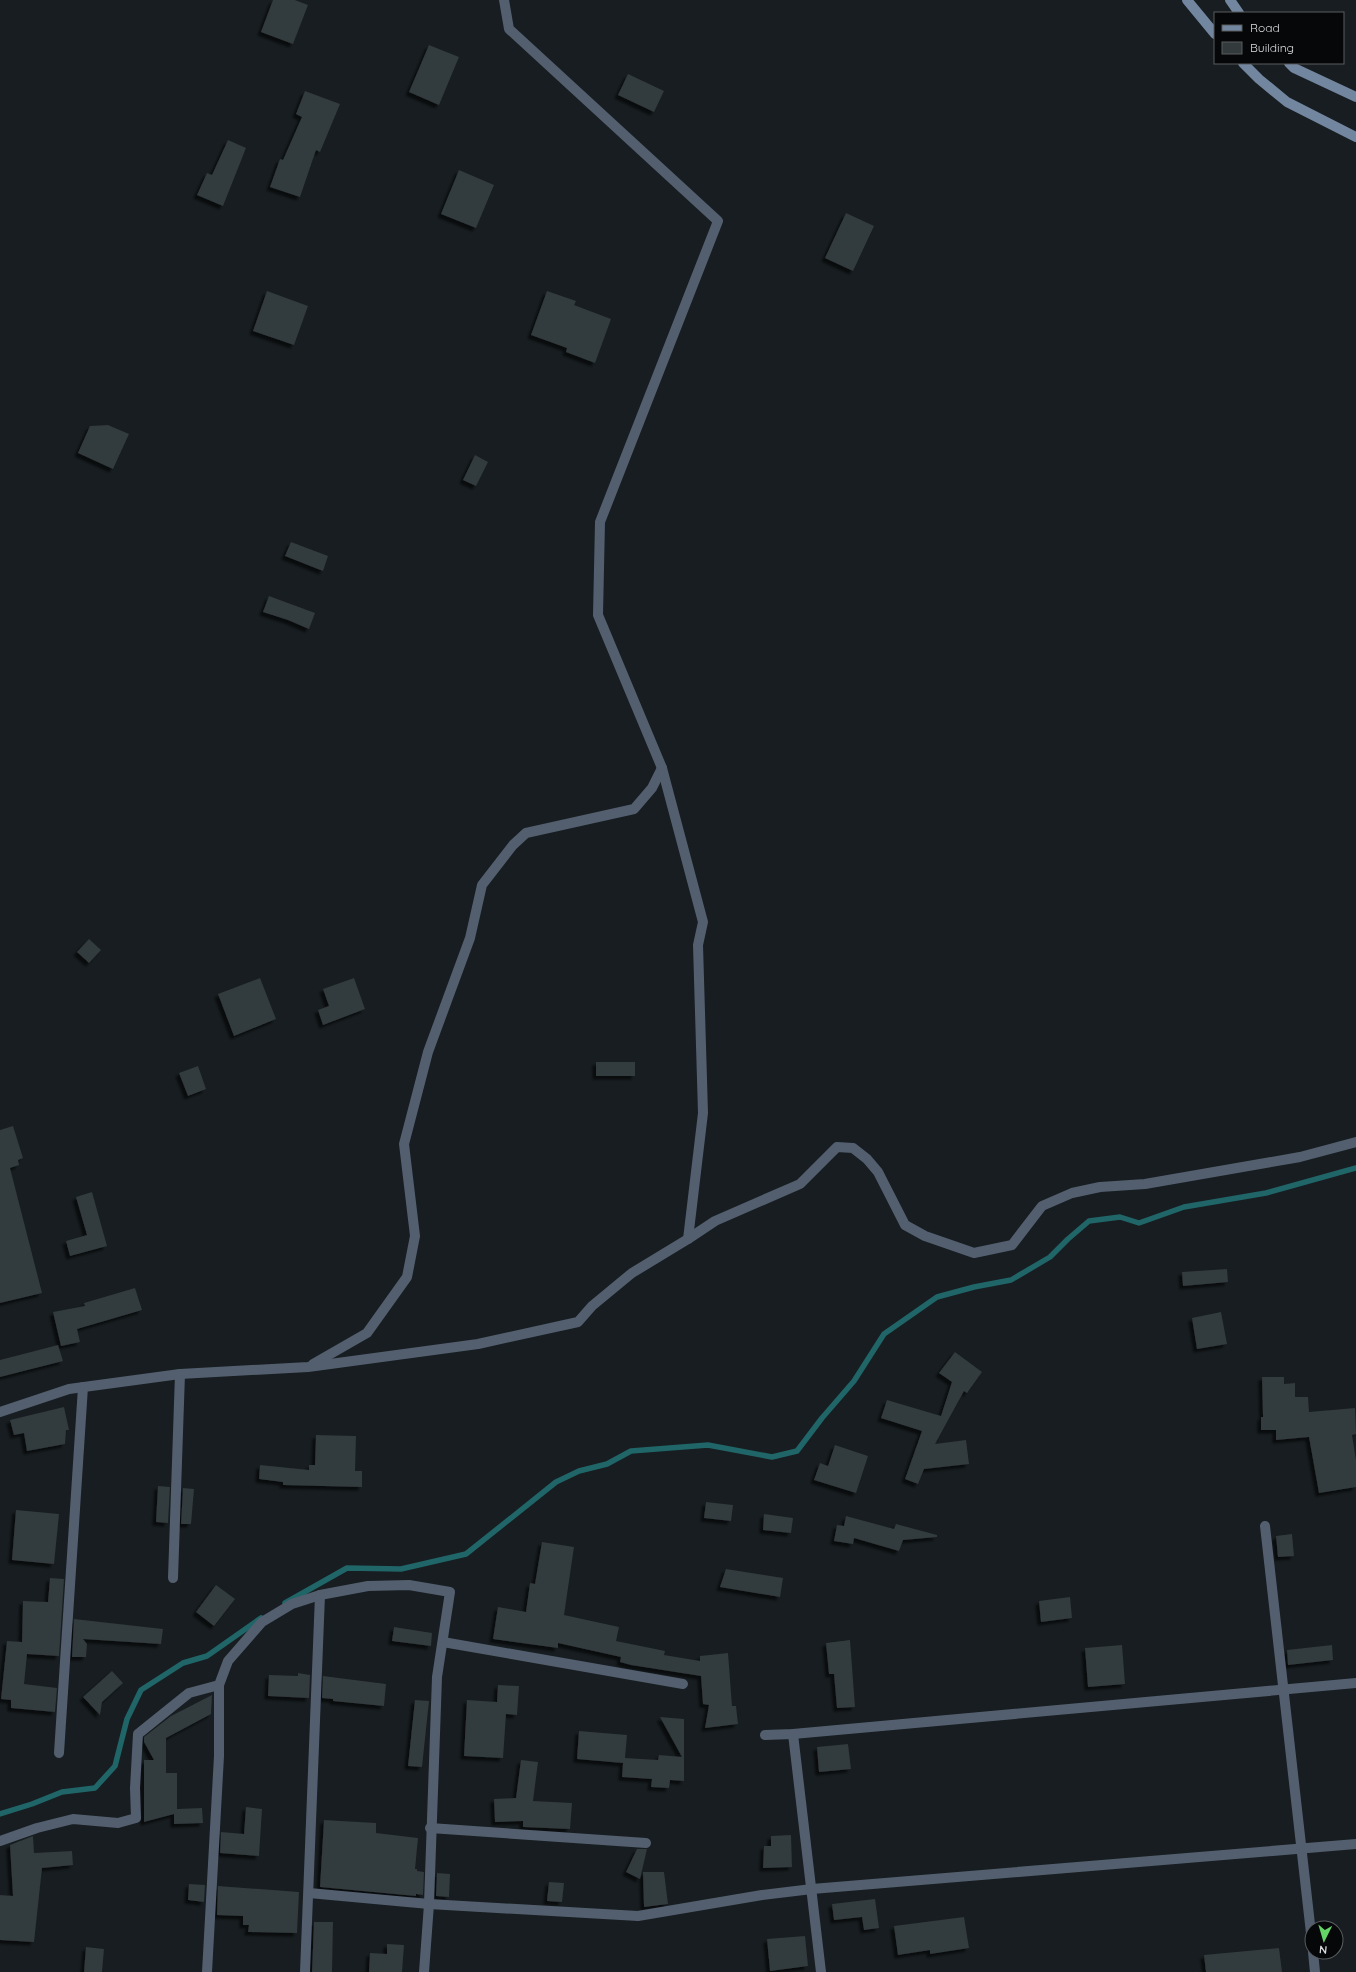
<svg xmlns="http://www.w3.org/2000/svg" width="1356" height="1972" font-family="Quicksand,sans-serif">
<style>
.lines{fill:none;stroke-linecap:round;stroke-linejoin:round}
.stream{stroke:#206568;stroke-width:5.5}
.building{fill:#333a3c;filter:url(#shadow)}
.street{stroke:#535f6f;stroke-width:10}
.secondary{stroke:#7286a0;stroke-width:10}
</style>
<defs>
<filter id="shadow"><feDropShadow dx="-3.5" dy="3.5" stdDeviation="1" flood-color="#0009"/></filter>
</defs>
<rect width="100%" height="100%" fill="#171d20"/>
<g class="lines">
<!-- stream -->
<g class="stream">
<path d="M285,1603L347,1568L401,1569L466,1554L556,1482L579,1471L607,1464L631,1451L708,1445L772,1457L797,1451L822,1418L854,1381L884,1334L937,1297L974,1287L1011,1280L1050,1257L1068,1239L1089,1221L1120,1217L1139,1223L1184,1207L1266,1193L1356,1168"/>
<path d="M0,1814L32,1804L62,1792L95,1788L115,1766L127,1719L141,1690L183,1663L207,1656L261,1618"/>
</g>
</g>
<!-- building -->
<g class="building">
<path d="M273,0H295L308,5L293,44L261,32Z"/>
<path d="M429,45L459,57L439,105L409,92Z"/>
<path d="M628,74L664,91L654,112L618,95Z"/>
<path d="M305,91L340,104L320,152L316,150L300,197L270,187L280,159L283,160L302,117L296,114Z"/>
<path d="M228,140L246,148L223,206L197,195L207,173L212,175Z"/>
<path d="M459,170L494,185L476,228L441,214Z"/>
<path d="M846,213L874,226L853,271L825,258Z"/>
<path d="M267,291L308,306L294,345L253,331Z"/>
<path d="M547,291L576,301L574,305L611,319L595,363L566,352L567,348L531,335Z"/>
<path d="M108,425L129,434L113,469L78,453L90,426Z"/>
<path d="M475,455L488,462L476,486L463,480Z"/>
<path d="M291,542L328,556L323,571L285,556Z"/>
<path d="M269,596L315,613L309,629L288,620L263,612Z"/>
<path d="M89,939L101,950L89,963L77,952Z"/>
<path d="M260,978L276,1019L234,1036L218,994Z"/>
<path d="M354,978L365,1009L323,1025L318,1010L329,1006L323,989Z"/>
<rect x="596" y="1062" width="39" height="14"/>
<path d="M198,1066L206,1089L188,1096L179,1073Z"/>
<path d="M13,1126L23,1158L18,1160L19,1165L10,1168L42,1293L0,1303V1130Z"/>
<path d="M92,1192L107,1246L70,1256L66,1241L87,1235L76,1197Z"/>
<path d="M1227,1269L1228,1282L1183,1286L1182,1272Z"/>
<path d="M135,1288L142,1310L77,1329L80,1342L61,1346L53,1312L85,1306L84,1303Z"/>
<path d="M1221,1312L1227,1344L1197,1349L1192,1318Z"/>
<path d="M58,1345L63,1361L0,1377V1360Z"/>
<path d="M955,1352L982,1372L967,1393L964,1391L935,1444L966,1440L969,1464L924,1469L918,1484L905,1479L922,1431L881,1418L887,1400L941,1416L952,1382L939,1373Z"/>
<path d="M1262,1377H1284V1384L1295,1383V1397H1308L1309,1412L1355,1408L1356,1434L1352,1435L1356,1460V1487L1319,1493L1309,1437L1276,1440V1430H1261V1417H1263Z"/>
<path d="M64,1407L69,1430H66L65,1444L27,1451L24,1433L14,1435L10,1420Z"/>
<path d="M316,1435L356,1436L355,1471H362V1487L283,1485V1482L259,1479L260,1465L309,1470V1465H315Z"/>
<path d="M835,1445L868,1456L856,1493L814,1480L820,1463L828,1466Z"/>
<path d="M158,1486L170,1487L168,1523L156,1522Z"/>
<path d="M183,1488L194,1489L191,1524H181Z"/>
<path d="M706,1502L733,1505L731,1521L704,1518Z"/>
<path d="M16,1510L59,1514L54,1564L12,1560Z"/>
<path d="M764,1514L793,1518L791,1533L763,1530Z"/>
<path d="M846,1516L894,1529L896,1524L937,1535V1537L903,1540L899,1551L854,1538L853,1544L834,1541L837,1525L844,1526Z"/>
<path d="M1292,1534L1294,1556L1278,1557L1276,1536Z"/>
<path d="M542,1542L574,1547L564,1615L619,1627L616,1641L665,1651L664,1655L700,1661V1656L728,1653L732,1706H736L738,1724L705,1728L709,1705L703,1704L701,1676L631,1665L620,1662L621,1657L558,1643V1648L493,1639L498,1607L526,1612L530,1583L535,1584Z"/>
<path d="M726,1569L783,1578L780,1597L720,1587Z"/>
<path d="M50,1578L64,1579L59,1656L27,1654L24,1684L57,1688L55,1712L11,1708V1700L1,1699L7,1641L22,1642L23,1601L48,1602Z"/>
<path d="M216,1585L235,1599L214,1626L196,1612Z"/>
<path d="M1070,1597L1072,1618L1041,1622L1039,1601Z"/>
<path d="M74,1619L163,1629L161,1644L83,1639L87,1644L86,1657H72Z"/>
<path d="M394,1627L432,1633L431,1646L392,1641Z"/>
<path d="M850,1640L855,1707L837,1708L834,1674H829L826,1643Z"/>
<path d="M1122,1645L1125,1684L1088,1687L1085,1648Z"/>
<path d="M1332,1645L1333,1660L1288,1665L1287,1650Z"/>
<path d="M112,1671L123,1683L102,1702L100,1715L83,1697Z"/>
<path d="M298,1673L310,1675L309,1698L268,1696L269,1675L298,1676Z"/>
<path d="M323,1676L386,1684L384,1706L333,1701V1699L322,1698Z"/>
<path d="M498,1685L519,1686L517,1715L506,1714L503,1758L464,1756L467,1700L497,1702Z"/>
<path d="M212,1695L211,1714L166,1738V1773H177V1809L202,1808L203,1823L174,1824V1814L144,1822V1760H154L144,1742V1737L171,1716Z"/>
<path d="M415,1700L429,1701L422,1767L408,1766Z"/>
<path d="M660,1717L684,1719V1781L670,1780L669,1788L651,1787L652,1779L622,1777L623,1763L577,1759L579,1731L627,1735L625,1758L658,1760L659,1755L682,1757Z"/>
<path d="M848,1744L851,1769L819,1772L817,1747Z"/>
<path d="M521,1760L538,1762L533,1801L572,1803L570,1829L523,1827V1821L495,1822L494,1799L516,1798Z"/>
<path d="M246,1807L262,1809L259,1856L220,1853L221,1832L244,1834Z"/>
<path d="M324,1820L376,1823V1833L418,1838L415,1869H417V1871L424,1872L423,1895L416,1894V1896L320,1887Z"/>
<path d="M791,1835L792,1867L763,1868L764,1846H771V1836Z"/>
<path d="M33,1836L34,1853L72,1851L73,1865L42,1868L34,1942L0,1940V1895L13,1896L10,1845Z"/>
<path d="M637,1849H647L640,1879L626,1872Z"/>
<path d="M643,1872H664L668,1904L644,1907Z"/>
<path d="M437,1873L450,1874L449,1897L436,1896Z"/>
<path d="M549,1882L564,1883L562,1902L547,1901Z"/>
<path d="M189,1884L205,1885L204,1902L188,1900Z"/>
<path d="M218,1886L299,1892L297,1933L248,1932L249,1925H243V1916L217,1915Z"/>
<path d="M875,1899L879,1928L864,1930L862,1917L834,1920L832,1904Z"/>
<path d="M964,1917L969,1948L930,1954V1950L898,1955L894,1926Z"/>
<path d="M314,1922H333L332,1972H312Z"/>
<path d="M805,1936L808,1966L770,1971L767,1939Z"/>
<path d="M387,1944L404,1945L402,1972H369L370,1953L387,1954Z"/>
<path d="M86,1947L104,1949L102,1972H84Z"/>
<path d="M1279,1948L1282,1972H1206L1204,1955Z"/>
</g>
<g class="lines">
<!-- street -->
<g class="street">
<path d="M504,0L509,29L718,221L600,522L598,615L662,768L703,922L698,945L703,1113L688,1239"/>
<path d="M313,1364L367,1333L407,1277L415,1236L404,1144L428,1052L470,938L482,885L513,845L526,833L634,809L652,788L662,768"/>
<path d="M0,1412L69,1389L180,1374L308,1367L478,1344L578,1322L592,1306L632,1273L688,1239L715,1221L800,1184L837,1147L853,1148L867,1159L878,1172L905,1225L925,1236L974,1253L1012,1245L1042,1206L1072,1193L1100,1187L1145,1184L1300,1157L1356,1142"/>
<path d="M1265,1526L1312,1942"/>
<path d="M173,1578L180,1374"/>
<path d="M443,1642L683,1684"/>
<path d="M793,1734L821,1972"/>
<path d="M765,1735L793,1734L1356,1683"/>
<path d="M59,1753L83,1387"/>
<path d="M430,1828L646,1843"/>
<path d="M0,1841L37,1828L73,1819L118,1823L136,1818L135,1788L138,1734L189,1693L219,1685L228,1661L262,1622L292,1604L320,1595L368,1586L409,1585L450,1592L437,1677L429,1904L424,1972"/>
<path d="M309,1893L429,1904L638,1916L762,1895L812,1889L1356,1844"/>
<path d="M1313,1952L1315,1972"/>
<path d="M207,1972L219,1756V1685"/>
<path d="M305,1972L320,1595"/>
</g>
<!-- secondary -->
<g class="secondary">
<path d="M1187,0L1215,34"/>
<path d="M1230,0L1239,13"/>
<path d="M1243,63L1259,79L1287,102L1356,137"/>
<path d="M1289,63L1294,68L1356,97"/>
</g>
</g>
<!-- legend -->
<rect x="1214" y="12" width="130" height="52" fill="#050708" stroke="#5a5d5e"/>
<rect x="1222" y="25" width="20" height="6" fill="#7286a0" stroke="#5a5d5e"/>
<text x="1250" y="32" font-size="12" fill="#dadde0">Road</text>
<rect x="1222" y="42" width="20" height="12" fill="#333a3c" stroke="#5a5d5e"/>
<text x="1250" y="52" font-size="12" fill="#dadde0">Building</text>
<!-- north arrow -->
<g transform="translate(1324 1940) rotate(185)"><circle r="19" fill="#050708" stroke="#5a5d5e"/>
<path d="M0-3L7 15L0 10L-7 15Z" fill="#65d467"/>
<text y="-6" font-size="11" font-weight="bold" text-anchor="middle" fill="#dadde0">N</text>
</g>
</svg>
